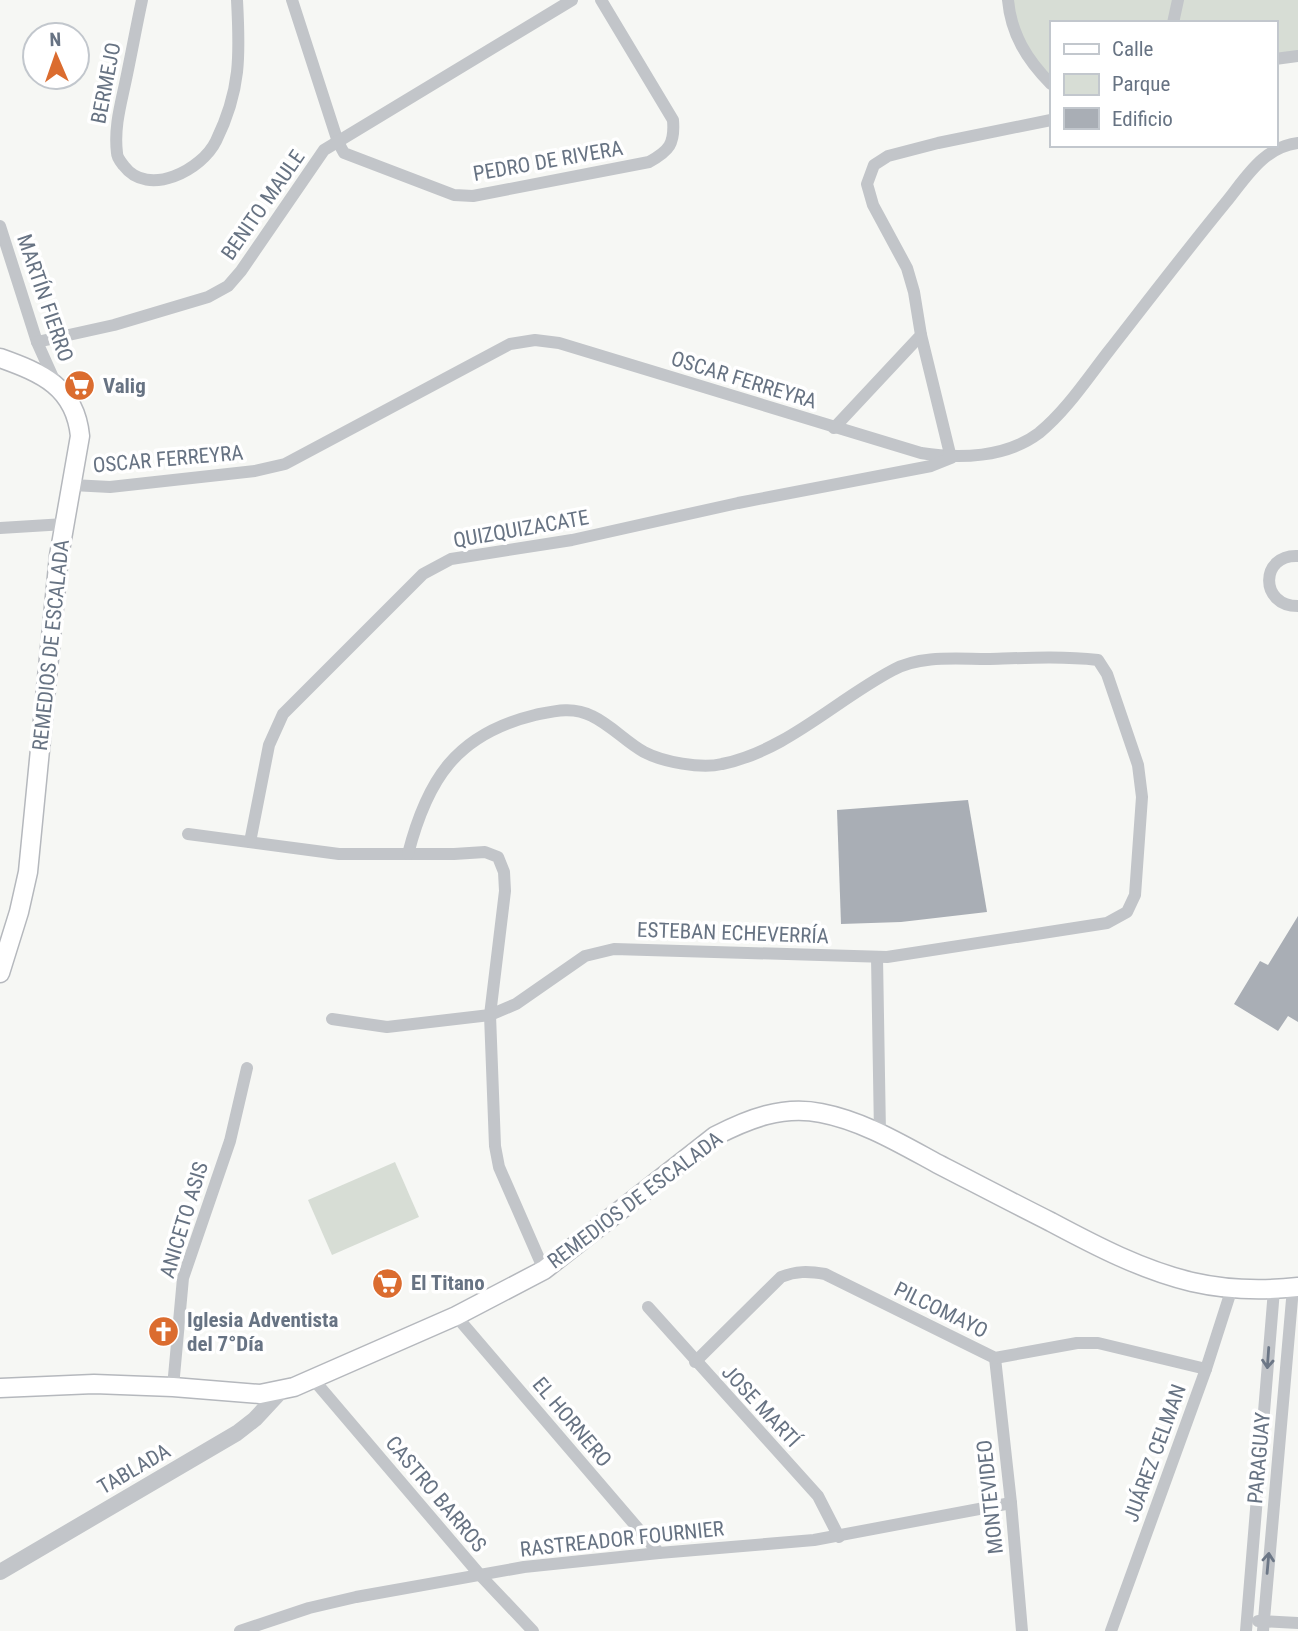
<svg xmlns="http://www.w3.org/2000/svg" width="1298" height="1631" font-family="'Roboto Condensed',sans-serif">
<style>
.green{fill:#d7ddd5}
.building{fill:#a9aeb5}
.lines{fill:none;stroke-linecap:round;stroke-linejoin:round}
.secondary-casing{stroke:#b5b8bd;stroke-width:21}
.minor{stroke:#c2c5c9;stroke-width:12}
.tertiary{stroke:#c2c5c9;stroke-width:16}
.secondary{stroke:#fff;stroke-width:18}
.oneway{stroke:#6c7786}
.labels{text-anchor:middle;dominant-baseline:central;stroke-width:7;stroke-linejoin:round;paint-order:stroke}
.street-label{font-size:21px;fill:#677383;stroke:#fff}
.poi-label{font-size:21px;font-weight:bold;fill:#677383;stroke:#fff;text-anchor:start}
</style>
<rect width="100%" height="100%" fill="#f6f7f4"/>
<!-- green -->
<g class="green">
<path d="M1008,0H1298V56L1275,59V23H1051V79L1041,74L1009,15Z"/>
<path d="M395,1162L419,1217L332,1255L308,1200Z"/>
</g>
<!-- building -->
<g class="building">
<path d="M968,800L987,912L901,922L841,924L837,810Z"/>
<path d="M1298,916V1022L1288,1016L1278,1031L1234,1004L1260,961L1268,965Z"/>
</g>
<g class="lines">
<defs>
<g id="secondary">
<path d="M0,358C42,373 75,387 80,436L59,556L28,872L19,912L0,973"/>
<path d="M0,1388L94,1384L173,1387L260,1394L294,1387L456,1316L544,1270L715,1136C748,1119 783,1105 821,1113C863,1121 901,1144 938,1164C975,1183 1013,1203 1051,1222C1096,1246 1142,1270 1192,1282C1227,1290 1263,1291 1298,1287"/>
</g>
</defs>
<!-- secondary casing -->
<use href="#secondary" class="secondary-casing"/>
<!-- minor -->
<g class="minor">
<path d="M142,0C136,28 131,56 125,84C120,107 114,129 117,153C117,158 121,162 124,166C148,198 202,170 216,141C241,90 240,55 237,0"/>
<path d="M292,0L338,142L344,153L454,195L473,196L649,162C669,151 675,144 673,120L601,0"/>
<path d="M1008,0C1011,34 1027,60 1051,84"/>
<path d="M1173,23L1178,0"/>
<path d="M1275,59L1298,56"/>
<path d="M0,226L37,342L55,382"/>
<path d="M37,342L114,325L208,297L228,286L241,271L324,150L572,0"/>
<path d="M834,428L921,335L914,292L907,268L873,205L867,184L874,165L888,156L938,143L1051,120"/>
<path d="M72,485L110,487L255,471L285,464L510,344L535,340L559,343L921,453C959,459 1006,458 1039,433C1066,411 1087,379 1108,352C1147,302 1186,251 1227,201C1247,176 1264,147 1298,143"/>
<path d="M0,528L65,524"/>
<path d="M1298,556C1260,554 1259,606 1298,606"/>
<path d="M188,834L339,854H454L485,852L498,857L504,872L505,891L490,1015L495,1146L499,1167L544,1270"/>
<path d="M250,842L269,745L283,714L423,574L451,559L572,540L738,503L931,466L951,458L921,335"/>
<path d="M877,957L880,1133"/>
<path d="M332,1019L387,1027L490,1015L516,1004L585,956L614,949L887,957L1107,923L1127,912L1135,895L1142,797L1138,765L1107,674L1098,660C1061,656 1024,658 987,659C957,659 920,655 893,670C836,700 786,751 722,764C701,769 663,762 644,752C626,742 611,725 592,716C573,706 554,711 535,715C456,734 427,780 408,854"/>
<path d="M648,1307L818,1496L839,1537"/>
<path d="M456,1316L659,1553"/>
<path d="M995,1358L1011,1503L1022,1631"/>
<path d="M695,1362L781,1277C796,1271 808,1271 825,1274L995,1358L1077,1343H1098L1206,1369"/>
<path d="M313,1379L480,1575L533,1631"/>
<path d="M173,1387L183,1278L230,1141L247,1068"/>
<path d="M1258,1621L1298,1623"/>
<path d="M240,1631L309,1608L356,1597L524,1567L659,1553L814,1540L1011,1503"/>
<path d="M1111,1631L1206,1369L1232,1288"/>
<path d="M1246,1631L1274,1290"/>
<path d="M1263,1631L1293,1288"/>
</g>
<!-- tertiary -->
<path class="tertiary" d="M0,1572L237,1433L255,1419L281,1391"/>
<!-- secondary -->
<use href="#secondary" class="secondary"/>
</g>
<!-- one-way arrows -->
<defs><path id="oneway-shaft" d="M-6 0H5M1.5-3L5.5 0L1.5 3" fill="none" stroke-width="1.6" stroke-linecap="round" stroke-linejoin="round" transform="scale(1.75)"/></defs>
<g class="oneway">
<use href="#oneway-shaft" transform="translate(1268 1358) rotate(94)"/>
<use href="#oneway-shaft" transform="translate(1268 1563) rotate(-85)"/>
</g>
<!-- icons -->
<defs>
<symbol id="supermarket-disc" viewBox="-11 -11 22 22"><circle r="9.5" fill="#db6c2f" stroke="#fff"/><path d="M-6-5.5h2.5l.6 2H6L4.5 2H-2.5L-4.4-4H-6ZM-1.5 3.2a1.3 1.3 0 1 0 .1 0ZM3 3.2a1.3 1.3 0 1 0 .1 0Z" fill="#fff"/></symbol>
<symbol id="church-disc" viewBox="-11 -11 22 22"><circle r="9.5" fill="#db6c2f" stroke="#fff"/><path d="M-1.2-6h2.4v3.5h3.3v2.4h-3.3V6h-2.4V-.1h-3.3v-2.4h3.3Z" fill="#fff"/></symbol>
</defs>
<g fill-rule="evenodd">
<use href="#supermarket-disc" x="62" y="368" width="35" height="35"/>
<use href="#supermarket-disc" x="370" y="1266" width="35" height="35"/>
<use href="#church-disc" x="146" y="1314" width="35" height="35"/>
</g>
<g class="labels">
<!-- street labels -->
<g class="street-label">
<text transform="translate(106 83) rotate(-79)">BERMEJO</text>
<text transform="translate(548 161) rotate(-10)">PEDRO DE RIVERA</text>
<text transform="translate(263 205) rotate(-55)">BENITO MAULE</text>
<text transform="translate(45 298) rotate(71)">MARTÍN FIERRO</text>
<text transform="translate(744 380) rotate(17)">OSCAR FERREYRA</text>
<text transform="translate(168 459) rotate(-5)">OSCAR FERREYRA</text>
<text transform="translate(521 529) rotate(-10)">QUIZQUIZACATE</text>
<text transform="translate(51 645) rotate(-84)">REMEDIOS DE ESCALADA</text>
<text transform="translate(733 933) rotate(2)">ESTEBAN ECHEVERRÍA</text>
<text transform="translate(635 1200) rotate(-37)">REMEDIOS DE ESCALADA</text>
<text transform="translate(184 1220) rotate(-73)">ANICETO ASIS</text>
<text transform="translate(941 1310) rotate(26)">PILCOMAYO</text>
<text transform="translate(761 1406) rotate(47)">JOSE MARTÍ</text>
<text transform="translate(572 1422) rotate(50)">EL HORNERO</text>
<text transform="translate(1155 1453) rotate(-70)">JUÁREZ CELMAN</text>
<text transform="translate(1259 1458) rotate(-85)">PARAGUAY</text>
<text transform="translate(134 1469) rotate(-30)">TABLADA</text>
<text transform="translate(436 1494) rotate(50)">CASTRO BARROS</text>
<text transform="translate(990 1497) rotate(-96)">MONTEVIDEO</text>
<text transform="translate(622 1539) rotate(-6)">RASTREADOR FOURNIER</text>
</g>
<!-- poi labels -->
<g class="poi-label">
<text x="103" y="386">Valig</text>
<text x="411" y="1283">El Titano</text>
<text x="187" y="1320">Iglesia Adventista<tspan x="187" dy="24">del 7°Día</tspan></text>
</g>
</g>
<!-- legend -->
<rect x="1050" y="21" width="228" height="126" fill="#ffffff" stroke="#c2c7cd" stroke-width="2"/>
<rect x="1064" y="44" width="35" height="10" fill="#ffffff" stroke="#c2c7cd" stroke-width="2"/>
<text x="1112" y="56" font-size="21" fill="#677383">Calle</text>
<rect x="1064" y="74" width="35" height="21" fill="#d7ddd5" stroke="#c2c7cd" stroke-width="2"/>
<text x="1112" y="91" font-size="21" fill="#677383">Parque</text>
<rect x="1064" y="108" width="35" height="21" fill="#a9aeb5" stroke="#c2c7cd" stroke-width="2"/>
<text x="1112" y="126" font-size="21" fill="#677383">Edificio</text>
<!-- north arrow -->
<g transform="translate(56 56) rotate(358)"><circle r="33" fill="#ffffff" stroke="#c2c7cd" stroke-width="2"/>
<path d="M0-5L12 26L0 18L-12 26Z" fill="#db6c2f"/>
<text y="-10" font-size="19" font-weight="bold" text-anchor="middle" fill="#677383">N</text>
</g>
</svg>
